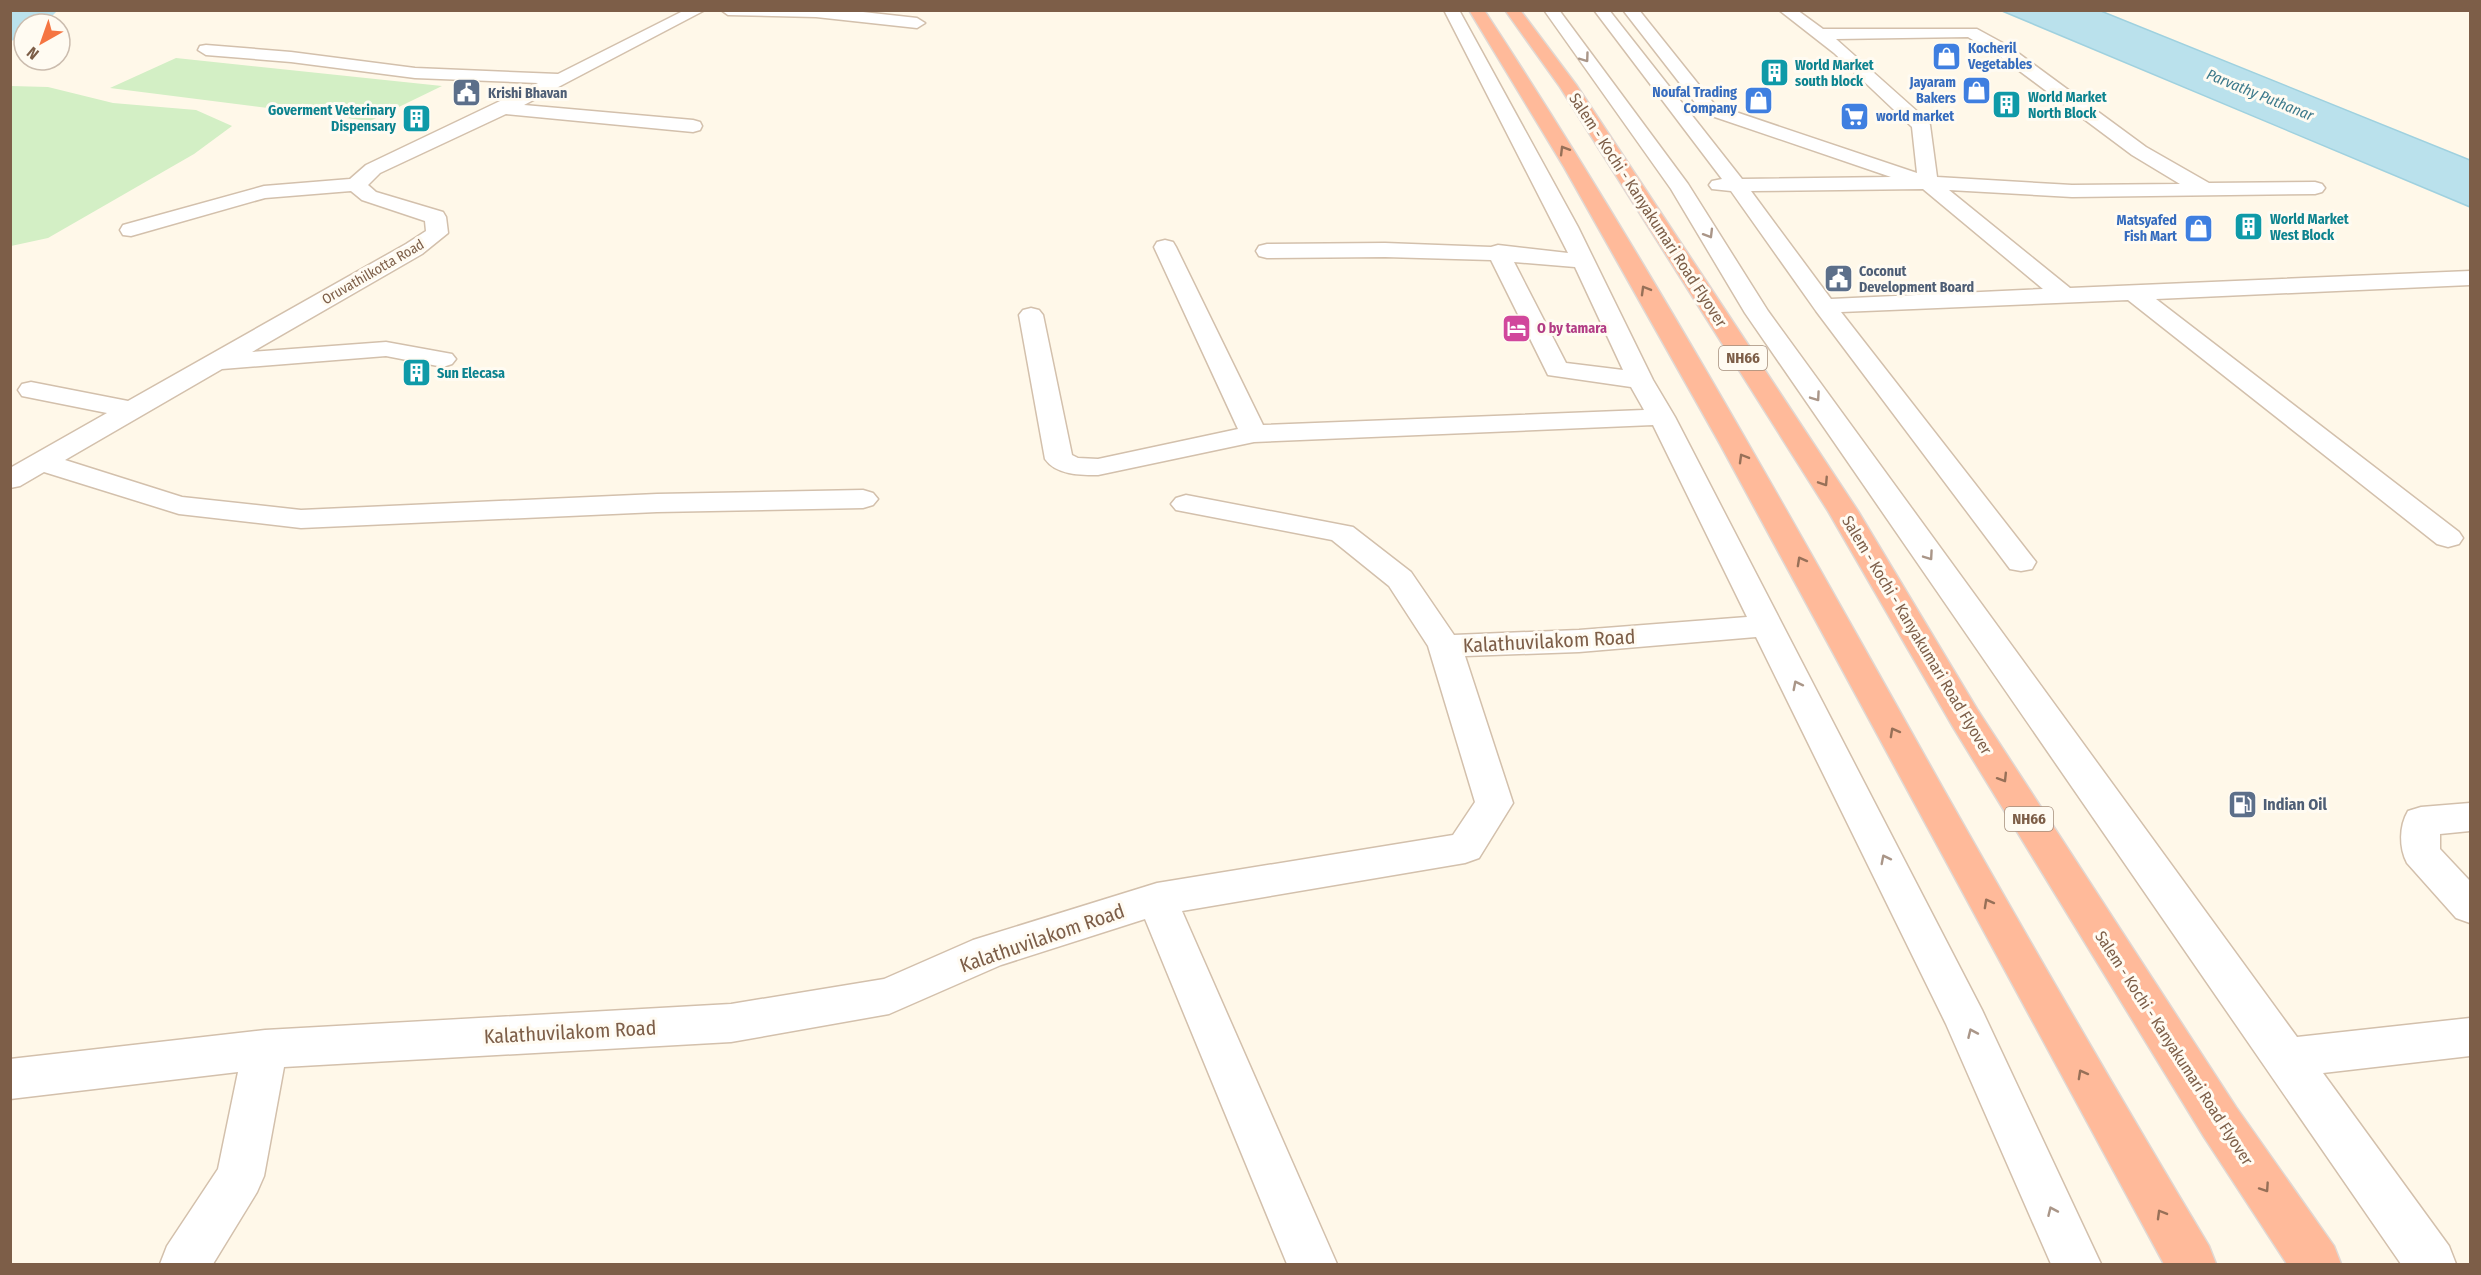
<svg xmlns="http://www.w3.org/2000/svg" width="2481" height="1275" font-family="'Fira Sans Condensed',sans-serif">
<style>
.green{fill:#d3efc5}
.water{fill:#bae1ec;stroke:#9fd1df;stroke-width:1.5}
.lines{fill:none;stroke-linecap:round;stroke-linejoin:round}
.river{fill:#bae1ec;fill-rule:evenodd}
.minor-casing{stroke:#d3c0ac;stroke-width:3}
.highway-casing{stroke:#e0d8d3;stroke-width:3}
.minor{fill:#fff;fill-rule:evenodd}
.highway{fill:#ffba9a;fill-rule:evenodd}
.oneway{stroke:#aa9688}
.oneway2{stroke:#977058}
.labels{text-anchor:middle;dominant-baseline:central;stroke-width:6;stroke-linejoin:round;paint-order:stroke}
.far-shop-label{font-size:14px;font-weight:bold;fill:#366cbe;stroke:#fffbf2;text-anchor:end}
.far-culture-label{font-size:14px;font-weight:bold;fill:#0d838f;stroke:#fffbf2;text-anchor:start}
.far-service-label{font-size:14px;font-weight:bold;fill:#4e5e75;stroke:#fffbf2;text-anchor:start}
.far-street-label{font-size:14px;fill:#7d5e48;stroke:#fffbf2}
.far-hotel-label{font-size:14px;font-weight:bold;fill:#b23c85;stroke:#fffbf2;text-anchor:start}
.far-water-label{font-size:15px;font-style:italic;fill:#3c798b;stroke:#fffbf2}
.shield{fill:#fffbf2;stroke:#a48d7b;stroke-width:1.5}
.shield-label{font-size:15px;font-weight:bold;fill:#7d5e48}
.street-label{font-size:16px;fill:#7d5e48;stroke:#fffbf2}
.service-label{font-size:16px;font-weight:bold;fill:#4e5e75;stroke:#fffbf2;text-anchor:start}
.near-street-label{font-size:20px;fill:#7d5e48;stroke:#fffbf2}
</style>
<rect width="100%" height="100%" fill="#fff8e9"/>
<!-- green -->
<g class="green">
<path d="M176,58L442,86L370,121L110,88Z"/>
<path d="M11,86L48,87L113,103L196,110L232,126L194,154L48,238L11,246Z"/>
</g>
<!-- water -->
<path class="water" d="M2002,11H2101L2470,160V207Z"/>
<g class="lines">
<!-- river -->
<path class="river" d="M14,10H58L44,24H24V38L10,41V13Z"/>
<defs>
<g id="minor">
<path d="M685,10H705L524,105L693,120L700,122L702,126L700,130L693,132L506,114L380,173L368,185L376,192L443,212L446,217L448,233L422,254L252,352L386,342L452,354L456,359L452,364L443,367L386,356L222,369L65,460L182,497L301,510L657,494L863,490L873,493L878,499L873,505L863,508L657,512L301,528L179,514L44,472L20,486L10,488V468L107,413L22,396L18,390L22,384L31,382L128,401L406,244L426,231L425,221L362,200L351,191L265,198L131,236L123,235L120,230L123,225L264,186L350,179L366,165L538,83L415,78L291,62L206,55L198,50L200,46L206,45L291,52L415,68L558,74Z"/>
<path d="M721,10H845L917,18L925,23L917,28L816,17L728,15Z"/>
<path d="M1444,10H1459L1578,227L1653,380L1675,417L1982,1010L2101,1264H2051L1946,1024L1756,637L1579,652L1465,656L1513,803L1479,858L1465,863L1182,911L1337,1264H1287L1145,919L1001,965L889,1014L731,1042L284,1067L264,1176L257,1192L213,1264H160L167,1246L218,1169L238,1072L10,1099V1059L265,1030L731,1004L884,979L973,940L1157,883L1453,835L1475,802L1428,646L1389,586L1332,540L1176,510L1171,504L1176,498L1186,495L1353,527L1411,572L1454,635L1579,630L1747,617L1653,425L1254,442L1098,475C1080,475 1056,475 1045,459L1019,315L1023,310L1031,308L1039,310L1043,315L1072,455L1078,458L1098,459L1238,429L1154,247L1157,242L1165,240L1173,242L1176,247L1263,425L1644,410L1631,387L1548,375L1491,260L1385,257L1267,258L1259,256L1256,251L1259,246L1267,244L1385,243L1491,247L1498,245L1568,253ZM1514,262L1575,267L1623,370L1566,363Z"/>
<path d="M1544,10H1559L1688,184L1768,311L2297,1037L2470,1018V1056L2323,1073L2449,1246L2456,1264H2401L1745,313L1671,189Z"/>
<path d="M1594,10H1609L1742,179L1891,177L1703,113L1623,10H1639L1715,105L1917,173L1912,127L1834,53L1779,10H1797L1823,29H1977L2010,47L2146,147L2209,183L2315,182L2322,184L2325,188L2322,192L2315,194L2072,197L1949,190L2070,288L2470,271V285L2156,299L2459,532L2463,538L2459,544L2448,547L2437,544L2128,300L1841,312L2036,562L2032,569L2021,571L2010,569L1816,311L1731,191L1712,189L1709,185L1712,181L1722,179ZM1968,37L1998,55L2132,155L2180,184L2072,185L1937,177L1930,125L1928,121L1836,39ZM1923,189L2043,289L1831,299L1751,191Z"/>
<path d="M2470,803V831L2440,834V849L2470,881V923L2456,918L2407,863C2399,848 2399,826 2408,811L2421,807Z"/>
</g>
<g id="highway">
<path d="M1469,10H1484C1650,263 1797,528 1945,792C2031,944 2119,1096 2209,1246L2216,1264H2164L1720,444L1564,167Z"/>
<path d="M1505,10H1520L1577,86L1858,511L1977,709L2236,1107L2334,1246L2341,1264H2287L2204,1137L1953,727L1828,511L1560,87Z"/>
</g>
</defs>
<!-- minor casing -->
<use href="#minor" class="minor-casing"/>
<!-- highway casing -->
<use href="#highway" class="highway-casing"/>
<!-- minor -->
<use href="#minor" class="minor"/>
<!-- highway -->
<use href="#highway" class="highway"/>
</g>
<!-- one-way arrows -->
<defs><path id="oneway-chevron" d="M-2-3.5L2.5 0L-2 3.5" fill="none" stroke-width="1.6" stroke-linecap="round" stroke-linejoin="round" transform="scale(1.5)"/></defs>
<g class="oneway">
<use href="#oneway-chevron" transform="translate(1585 58) rotate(54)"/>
<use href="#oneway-chevron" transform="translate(1709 234) rotate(59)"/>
<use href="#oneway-chevron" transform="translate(1816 397) rotate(55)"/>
<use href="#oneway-chevron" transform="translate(1929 556) rotate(55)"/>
<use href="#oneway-chevron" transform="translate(1797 685) rotate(-117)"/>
<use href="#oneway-chevron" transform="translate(1885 859) rotate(-117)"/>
<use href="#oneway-chevron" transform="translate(1972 1033) rotate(-114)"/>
<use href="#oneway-chevron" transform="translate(2052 1211) rotate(-114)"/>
</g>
<g class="oneway2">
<use href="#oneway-chevron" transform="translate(1564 150) rotate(-121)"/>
<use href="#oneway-chevron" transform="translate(1645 290) rotate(-120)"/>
<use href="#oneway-chevron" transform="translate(1743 458) rotate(-120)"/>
<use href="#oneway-chevron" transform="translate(1824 482) rotate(57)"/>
<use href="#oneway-chevron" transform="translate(1801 561) rotate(-119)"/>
<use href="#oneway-chevron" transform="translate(1894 732) rotate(-119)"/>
<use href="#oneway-chevron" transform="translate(2003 778) rotate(58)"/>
<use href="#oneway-chevron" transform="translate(1988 903) rotate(-119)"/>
<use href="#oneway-chevron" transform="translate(2082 1074) rotate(-119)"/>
<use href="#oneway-chevron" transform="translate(2265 1188) rotate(56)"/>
<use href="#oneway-chevron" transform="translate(2161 1214) rotate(-120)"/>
</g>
<!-- icons -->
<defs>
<symbol id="shop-square" viewBox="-11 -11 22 22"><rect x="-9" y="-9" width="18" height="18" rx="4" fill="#3f7fe0" stroke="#fffbf2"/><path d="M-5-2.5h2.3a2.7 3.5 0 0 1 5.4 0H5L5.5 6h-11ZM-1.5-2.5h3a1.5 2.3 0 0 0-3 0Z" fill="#fff"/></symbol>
<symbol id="building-square" viewBox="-11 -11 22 22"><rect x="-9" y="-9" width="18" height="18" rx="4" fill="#0f9aa8" stroke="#fffbf2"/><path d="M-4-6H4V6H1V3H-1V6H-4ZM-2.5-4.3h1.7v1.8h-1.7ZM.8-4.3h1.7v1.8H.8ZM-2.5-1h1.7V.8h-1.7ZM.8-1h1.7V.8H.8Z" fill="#fff"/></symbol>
<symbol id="civic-square" viewBox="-11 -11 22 22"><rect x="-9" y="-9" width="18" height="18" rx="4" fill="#5c6f8a" stroke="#fffbf2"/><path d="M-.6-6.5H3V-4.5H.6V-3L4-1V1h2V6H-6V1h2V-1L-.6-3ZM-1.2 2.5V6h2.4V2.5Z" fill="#fff"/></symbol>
<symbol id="supermarket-square" viewBox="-11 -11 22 22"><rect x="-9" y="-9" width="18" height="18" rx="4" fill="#3f7fe0" stroke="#fffbf2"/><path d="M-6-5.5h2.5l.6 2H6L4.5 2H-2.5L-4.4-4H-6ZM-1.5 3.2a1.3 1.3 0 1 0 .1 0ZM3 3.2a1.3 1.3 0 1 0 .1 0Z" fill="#fff"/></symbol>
<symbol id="hotel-square" viewBox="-11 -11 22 22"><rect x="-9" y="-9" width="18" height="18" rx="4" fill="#d1479c" stroke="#fffbf2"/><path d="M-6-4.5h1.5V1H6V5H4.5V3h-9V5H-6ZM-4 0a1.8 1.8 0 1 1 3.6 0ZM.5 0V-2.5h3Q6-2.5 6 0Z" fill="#fff"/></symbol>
<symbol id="fuel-square" viewBox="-11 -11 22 22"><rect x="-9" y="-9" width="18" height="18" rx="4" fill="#5c6f8a" stroke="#fffbf2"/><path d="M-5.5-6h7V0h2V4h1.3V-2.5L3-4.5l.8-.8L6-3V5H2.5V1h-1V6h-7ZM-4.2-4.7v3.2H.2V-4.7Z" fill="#fff"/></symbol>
</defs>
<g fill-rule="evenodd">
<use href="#shop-square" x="1930" y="40" width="33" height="33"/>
<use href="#building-square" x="1758" y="56" width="33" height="33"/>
<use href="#shop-square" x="1960" y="74" width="33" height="33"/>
<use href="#civic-square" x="450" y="76" width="33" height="33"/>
<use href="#shop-square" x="1742" y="84" width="33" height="33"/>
<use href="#building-square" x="1990" y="88" width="33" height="33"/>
<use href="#supermarket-square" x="1838" y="100" width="33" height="33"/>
<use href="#building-square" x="400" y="102" width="33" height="33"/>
<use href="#building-square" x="2232" y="210" width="33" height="33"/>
<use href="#shop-square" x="2182" y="212" width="33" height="33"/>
<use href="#civic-square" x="1822" y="262" width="33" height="33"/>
<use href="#hotel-square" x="1500" y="312" width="33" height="33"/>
<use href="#building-square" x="400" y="356" width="33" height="33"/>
<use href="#fuel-square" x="2226" y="788" width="33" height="33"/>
</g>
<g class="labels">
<!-- far-shop labels -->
<g class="far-shop-label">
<text x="1968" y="48" text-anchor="start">Kocheril<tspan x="1968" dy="16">Vegetables</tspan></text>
<text x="1956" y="82">Jayaram<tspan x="1956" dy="16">Bakers</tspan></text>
<text x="1737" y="92">Noufal Trading<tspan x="1737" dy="16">Company</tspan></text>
<text x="1876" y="116" text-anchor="start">world market</text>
<text x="2177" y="220">Matsyafed<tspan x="2177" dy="16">Fish Mart</tspan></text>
</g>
<!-- far-culture labels -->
<g class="far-culture-label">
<text x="1795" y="65">World Market<tspan x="1795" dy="16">south block</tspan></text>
<text x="2028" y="97">World Market<tspan x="2028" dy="16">North Block</tspan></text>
<text x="396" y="110" text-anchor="end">Goverment Veterinary<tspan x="396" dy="16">Dispensary</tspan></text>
<text x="2270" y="219">World Market<tspan x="2270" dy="16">West Block</tspan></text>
<text x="437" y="373">Sun Elecasa</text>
</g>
<!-- far-service labels -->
<g class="far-service-label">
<text x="488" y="93">Krishi Bhavan</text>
<text x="1859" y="271">Coconut<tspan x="1859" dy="16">Development Board</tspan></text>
</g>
<!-- far-street labels -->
<g class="far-street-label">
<text transform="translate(373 272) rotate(-30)">Oruvathilkotta Road</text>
</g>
<!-- far-hotel labels -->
<g class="far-hotel-label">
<text x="1537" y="328">O by tamara</text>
</g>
<!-- far-water labels -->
<g class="far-water-label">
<text transform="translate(2260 95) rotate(22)">Parvathy Puthanar</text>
</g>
<!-- shield labels -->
<g class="shield">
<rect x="1719" y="346" width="48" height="24" rx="4.5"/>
<rect x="2005" y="807" width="48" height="24" rx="4.5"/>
</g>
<g class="shield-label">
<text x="1743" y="358">NH66</text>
<text x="2029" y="819">NH66</text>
</g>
<!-- street labels -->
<g class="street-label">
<text transform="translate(1648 210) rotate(57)">Salem - Kochi - Kanyakumari Road Flyover</text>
<text transform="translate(1917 635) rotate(59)">Salem - Kochi - Kanyakumari Road Flyover</text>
<text transform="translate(2174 1048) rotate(57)">Salem - Kochi - Kanyakumari Road Flyover</text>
</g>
<!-- service labels -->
<g class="service-label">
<text x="2263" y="804">Indian Oil</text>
</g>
<!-- near-street labels -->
<g class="near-street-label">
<text transform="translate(1549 641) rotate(-3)">Kalathuvilakom Road</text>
<text transform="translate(1042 938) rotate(-19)">Kalathuvilakom Road</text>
<text transform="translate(570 1032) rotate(-3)">Kalathuvilakom Road</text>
</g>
</g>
<!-- border -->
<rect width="2481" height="1275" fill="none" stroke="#7d5e48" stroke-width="24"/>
<!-- north arrow -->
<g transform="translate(42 42) rotate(220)"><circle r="28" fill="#fffbf2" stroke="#cbbcae" stroke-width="1.5"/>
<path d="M0-4.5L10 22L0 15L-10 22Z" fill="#f57542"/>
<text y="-9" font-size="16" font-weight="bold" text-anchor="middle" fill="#7d5e48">N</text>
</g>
</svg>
